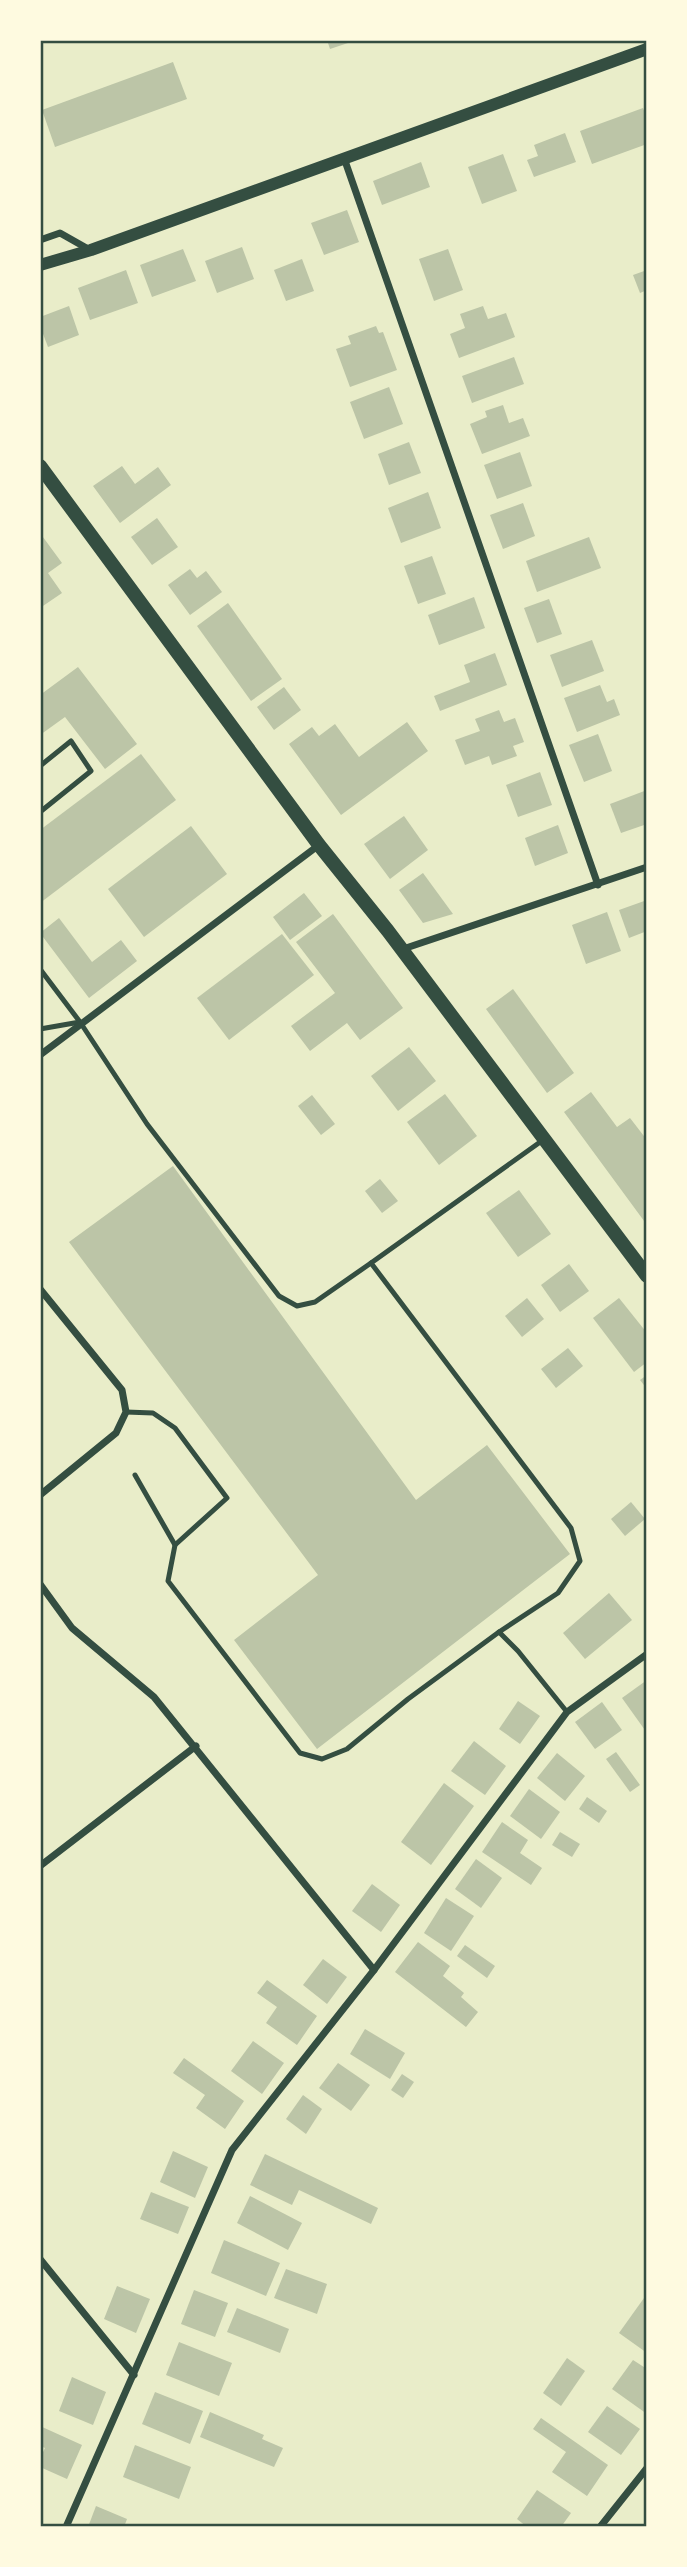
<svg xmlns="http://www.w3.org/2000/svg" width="687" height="2567" font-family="'DM Sans',sans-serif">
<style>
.building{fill:#bcc5a7}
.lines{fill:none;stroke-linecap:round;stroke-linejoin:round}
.service{stroke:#344e41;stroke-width:5}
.minor{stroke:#344e41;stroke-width:7}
.tertiary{stroke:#344e41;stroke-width:12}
.secondary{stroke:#344e41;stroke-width:14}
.neatline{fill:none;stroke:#344e41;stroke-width:2.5}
</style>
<rect width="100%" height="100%" fill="#e9edc9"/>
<!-- building -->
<g class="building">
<path d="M327,40H354V41L330,49Z"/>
<path d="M173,62L187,99L55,147L42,110Z"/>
<path d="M643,108L647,118V144L592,164L580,131Z"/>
<path d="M565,133L576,162L534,177L527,160L538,156L534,145Z"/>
<path d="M503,154L517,191L482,204L468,167Z"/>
<path d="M421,162L430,187L382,205L373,181Z"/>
<path d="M347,210L359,242L324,255L311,223Z"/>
<path d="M242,247L254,279L217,293L205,261Z"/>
<path d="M183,249L196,281L152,297L140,265Z"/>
<path d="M448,249L463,290L434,301L419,259Z"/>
<path d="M302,259L314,291L286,301L274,270Z"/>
<path d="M126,270L138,303L90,320L78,288Z"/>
<path d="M647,270V290L640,293L633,275Z"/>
<path d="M69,306L79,335L48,347L40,326V317Z"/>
<path d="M483,306L488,319L506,313L515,337L459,358L450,334L465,328L460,314Z"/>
<path d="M376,326L379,333L383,332L397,370L350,387L336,349L351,344L348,336Z"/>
<path d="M514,357L524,384L472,403L462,376Z"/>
<path d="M389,387L403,424L364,439L350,402Z"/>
<path d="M503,405L509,423L523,418L530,436L482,454L470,424L487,417L485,411Z"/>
<path d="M409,442L421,473L389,485L378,454Z"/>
<path d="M520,452L532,486L497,499L484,465Z"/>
<path d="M122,466L135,484L158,467L171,485L120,523L93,486Z"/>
<path d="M428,492L441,528L401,543L388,508Z"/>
<path d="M523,503L535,536L503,549L490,515Z"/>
<path d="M157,518L178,547L152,565L131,537Z"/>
<path d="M40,533L62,563L48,573L62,593L40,608Z"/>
<path d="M589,537L601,568L537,592L526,561Z"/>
<path d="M432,556L446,594L418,604L404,566Z"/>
<path d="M190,569L197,578L206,571L222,592L190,615L168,585Z"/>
<path d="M474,597L485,628L439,645L428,615Z"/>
<path d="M549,599L562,634L537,643L524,608Z"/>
<path d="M228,603L282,679L251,701L197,626Z"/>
<path d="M592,640L604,671L562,687L550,655Z"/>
<path d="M495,653L507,685L440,711L434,696L470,682L464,665Z"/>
<path d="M78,667L137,744L105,769L65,717L40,735V695Z"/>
<path d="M600,685L607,702L614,699L620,715L577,732L564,698Z"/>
<path d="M284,687L301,710L274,730L257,707Z"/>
<path d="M499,710L504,722L515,718L524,742L513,746L517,756L492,765L489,756L465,765L455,740L480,731L475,719Z"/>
<path d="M407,722L428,751L341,815L289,744L312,727L319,736L335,724L359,757Z"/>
<path d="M598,734L612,771L584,782L569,745Z"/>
<path d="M141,754L176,800L40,903V830Z"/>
<path d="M540,772L552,805L518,817L506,785Z"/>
<path d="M647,790V824L621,833L610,804Z"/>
<path d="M404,816L428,850L390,879L364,844Z"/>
<path d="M558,825L568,853L535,866L525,838Z"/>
<path d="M191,826L227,874L144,937L108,889Z"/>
<path d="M423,873L453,914L423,923L399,890Z"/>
<path d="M304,893L322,916L290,940L273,917Z"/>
<path d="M647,900V931L629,938L619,910Z"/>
<path d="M607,912L621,951L586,964L572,925Z"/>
<path d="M333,914L403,1008L360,1040L347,1023L310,1051L291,1026L335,993L296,942Z"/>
<path d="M59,918L92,962L121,940L137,961L89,998L40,933Z"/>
<path d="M282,934L314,975L229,1040L197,998Z"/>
<path d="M513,989L574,1073L547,1093L486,1009Z"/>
<path d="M409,1047L436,1081L398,1111L371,1076Z"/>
<path d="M591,1092L617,1127L630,1118L647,1140V1225L564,1112Z"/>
<path d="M445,1094L477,1136L439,1165L407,1122Z"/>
<path d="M312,1095L335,1124L321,1135L298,1106Z"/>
<path d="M173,1166L416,1500L487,1445L570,1554L317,1749L234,1640L318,1575L69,1242Z"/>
<path d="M380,1179L398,1201L382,1213L365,1191Z"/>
<path d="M519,1190L551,1234L518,1257L486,1213Z"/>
<path d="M569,1264L589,1291L560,1312L541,1285Z"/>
<path d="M527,1298L544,1319L522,1337L505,1316Z"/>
<path d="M619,1298L647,1333V1362L634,1372L593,1318Z"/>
<path d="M568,1348L583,1366L556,1388L541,1369Z"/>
<path d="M647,1375V1389L640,1380Z"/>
<path d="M631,1502L645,1519L625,1536L611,1519Z"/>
<path d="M609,1593L632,1620L585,1659L563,1633Z"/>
<path d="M647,1680V1733L622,1698Z"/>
<path d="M518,1701L540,1716L520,1744L499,1729Z"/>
<path d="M602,1702L622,1730L595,1749L575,1722Z"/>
<path d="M474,1741L506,1766L485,1795L451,1771Z"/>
<path d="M616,1752L640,1785L630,1792L606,1759Z"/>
<path d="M557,1753L585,1776L565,1801L537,1778Z"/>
<path d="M444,1783L474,1806L431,1865L401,1842Z"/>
<path d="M529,1789L560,1812L541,1839L510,1816Z"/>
<path d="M587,1797L607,1811L599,1823L579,1809Z"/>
<path d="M502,1822L528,1840L520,1853L542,1868L531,1885L482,1852Z"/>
<path d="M560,1832L580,1844L572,1857L552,1845Z"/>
<path d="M476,1859L502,1878L481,1908L455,1889Z"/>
<path d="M372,1884L400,1905L381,1932L352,1911Z"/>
<path d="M446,1898L474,1916L451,1951L424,1933Z"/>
<path d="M418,1942L450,1966L443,1976L464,1993L461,1997L478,2012L466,2027L395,1972Z"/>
<path d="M465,1945L495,1966L487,1978L457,1956Z"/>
<path d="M323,1959L347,1977L327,2004L303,1985Z"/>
<path d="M267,1980L317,2016L297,2045L266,2023L277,2007L257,1993Z"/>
<path d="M365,2029L405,2053L390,2079L350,2054Z"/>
<path d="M253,2041L284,2063L262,2094L231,2071Z"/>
<path d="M184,2058L244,2101L225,2129L196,2108L205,2095L173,2073Z"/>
<path d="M338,2063L370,2085L351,2111L319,2088Z"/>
<path d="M402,2074L414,2082L403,2098L391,2090Z"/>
<path d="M303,2095L322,2109L306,2134L286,2119Z"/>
<path d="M173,2151L208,2167L195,2198L160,2182Z"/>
<path d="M265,2154L378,2208L371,2224L299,2190L292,2205L250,2185Z"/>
<path d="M151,2192L189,2207L178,2234L140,2219Z"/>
<path d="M250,2196L302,2223L288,2250L237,2223Z"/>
<path d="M224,2240L280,2263L266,2296L211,2273Z"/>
<path d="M286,2269L327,2284L317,2314L274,2298Z"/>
<path d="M117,2286L150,2299L136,2333L104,2319Z"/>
<path d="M194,2290L228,2303L215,2337L181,2324Z"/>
<path d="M644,2298L647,2300V2353L619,2333Z"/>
<path d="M237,2308L289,2329L280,2353L227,2332Z"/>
<path d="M179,2342L232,2363L219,2396L166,2375Z"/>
<path d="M567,2358L585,2371L561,2406L543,2393Z"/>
<path d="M633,2360L647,2369V2414L612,2389Z"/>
<path d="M72,2377L106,2392L93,2425L59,2411Z"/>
<path d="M155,2392L203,2411L190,2444L142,2424Z"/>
<path d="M607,2406L640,2429L621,2455L588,2432Z"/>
<path d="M210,2412L264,2435L262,2439L283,2448L274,2467L200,2437Z"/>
<path d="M541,2418L608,2465L587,2496L552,2472L566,2452L533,2429Z"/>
<path d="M40,2426L82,2445L67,2479L40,2467V2458L45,2448L40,2446Z"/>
<path d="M135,2445L191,2467L179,2499L123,2477Z"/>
<path d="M537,2490L571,2513L561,2527H527L517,2519Z"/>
<path d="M96,2506L127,2519L124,2527H88Z"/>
</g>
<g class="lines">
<!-- service -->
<g class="service">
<path d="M40,766L71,741L91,771L40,812"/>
<path d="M40,969L80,1022L147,1124L279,1296L297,1306L315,1302L371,1263"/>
<path d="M40,1029L80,1022"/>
<path d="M543,1140L371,1263L571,1528L580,1561L558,1593L499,1632L518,1651L567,1712"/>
<path d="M126,1412L153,1413L175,1428L227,1498L175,1545"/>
<path d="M40,1439V1442"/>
<path d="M135,1475L175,1545L168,1581L300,1753L322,1759L347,1749L408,1699L499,1632"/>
</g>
<!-- minor -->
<g class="minor">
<path d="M344,158L598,885"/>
<path d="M40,240L60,233L90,250"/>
<path d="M403,949L647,867"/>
<path d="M40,1055L319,845"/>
<path d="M40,1289L122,1390L126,1412L116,1433L40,1495"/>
<path d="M40,1584L72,1628L154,1697L374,1970"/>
<path d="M40,1866L196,1746"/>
<path d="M40,2259L134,2375"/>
<path d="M66,2527L232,2150L374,1970L567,1712L647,1654"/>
<path d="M600,2527L647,2468"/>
</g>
<!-- tertiary -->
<path class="tertiary" d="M40,265L91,250L647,49"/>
<!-- secondary -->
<path class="secondary" d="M40,466L319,845L388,931L647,1276"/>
</g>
<!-- border -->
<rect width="687" height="2567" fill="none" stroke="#fefae0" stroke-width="84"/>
<rect x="42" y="42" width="603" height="2483" class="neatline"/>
</svg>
